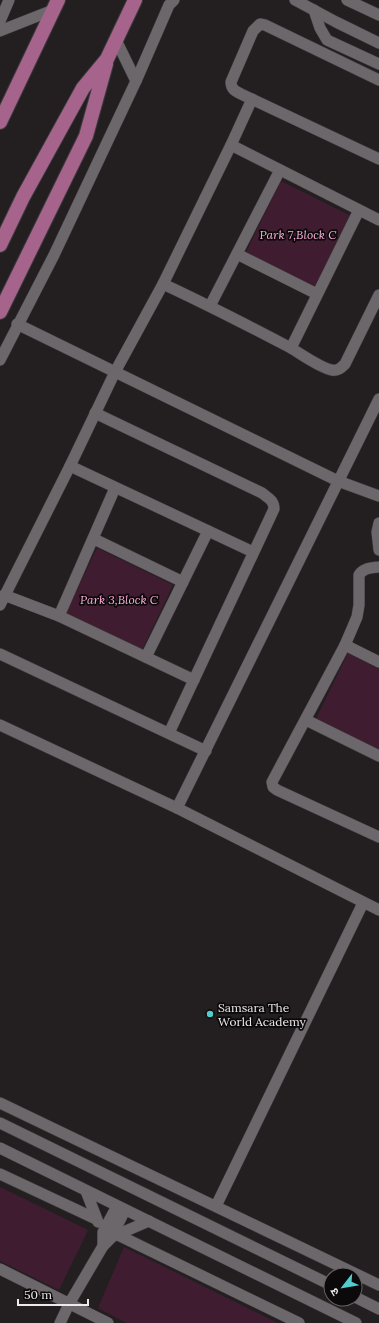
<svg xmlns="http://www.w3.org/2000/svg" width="379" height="1323" font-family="Lora,'Noto Sans Devanagari',serif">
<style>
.green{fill:#401c31}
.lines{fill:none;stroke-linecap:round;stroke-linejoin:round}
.minor-casing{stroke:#3d3a3c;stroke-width:12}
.major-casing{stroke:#3d3a3c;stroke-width:16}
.minor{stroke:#6c676a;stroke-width:11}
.major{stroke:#a6648c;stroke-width:14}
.poi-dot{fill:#52cdcd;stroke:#0b090a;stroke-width:1.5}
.labels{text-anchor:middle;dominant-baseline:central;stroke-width:3.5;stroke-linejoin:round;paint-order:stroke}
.park-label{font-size:12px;font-style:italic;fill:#fdaeda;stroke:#0b090a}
.poi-label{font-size:12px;fill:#eceaeb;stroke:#0b090a;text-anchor:start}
</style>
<rect width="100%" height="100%" fill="#231f21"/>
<!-- green -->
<g class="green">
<path d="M281,181L351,216L316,287L246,252Z"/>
<path d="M97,548L173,585L142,650L66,613Z"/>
<path d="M348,653L379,669V750L316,719Z"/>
<path d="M0,1187L88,1230L59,1290L0,1261Z"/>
<path d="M124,1247L278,1323H127L98,1308Z"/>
</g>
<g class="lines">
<defs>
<g id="minor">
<path d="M295,0L336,22L379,43"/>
<path d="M347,0L379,15"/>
<path d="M314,10L320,28L327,40L379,64"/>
<path d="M0,21L9,0"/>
<path d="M0,31L53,10"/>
<path d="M116,40L136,81"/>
<path d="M379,80L265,25L260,24L253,31L231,82C231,89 235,91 241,94L379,159"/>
<path d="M231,145L379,220"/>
<path d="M237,254L317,294"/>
<path d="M163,284C206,304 247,325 289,347C300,353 320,368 332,370C338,371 341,368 345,364L379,295"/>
<path d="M210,306L280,170"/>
<path d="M17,324L338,481L379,496"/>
<path d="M291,348L359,210"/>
<path d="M0,360L54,255L136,81L169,5L174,0"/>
<path d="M95,413L262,493C268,498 274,500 274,509L169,733"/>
<path d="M70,466L253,552"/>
<path d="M379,523L377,532L379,550"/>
<path d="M94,539L183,582"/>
<path d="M379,567C371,568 363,568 359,575V605L357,617L345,645L272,782L273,787L277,790L379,837"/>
<path d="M4,595L59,616L194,680"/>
<path d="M0,605L70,466L115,372L163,284L231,145L252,99"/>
<path d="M59,616L115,488"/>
<path d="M345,645L379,662"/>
<path d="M0,654L206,751"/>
<path d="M146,657L208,531"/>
<path d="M306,720L379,756"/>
<path d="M0,725L177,808L379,910"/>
<path d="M177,808L379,399"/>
<path d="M0,1103L379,1285"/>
<path d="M0,1123L331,1285"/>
<path d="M0,1148L356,1323"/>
<path d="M0,1174L96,1219"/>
<path d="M86,1191L98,1222"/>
<path d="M117,1206L103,1232V1246L111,1238L125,1210"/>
<path d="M216,1206L363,903"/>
<path d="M118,1235L299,1323"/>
<path d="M114,1236L149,1221"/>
<path d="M0,1269L108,1323"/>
<path d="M355,1297L379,1309"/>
<path d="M60,1323L69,1304L103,1246"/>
</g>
<g id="major">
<path d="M0,122L58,0"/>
<path d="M0,245L23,197L83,88L107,59L135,0"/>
<path d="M0,312L86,136L106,64"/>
</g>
</defs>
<!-- minor casing -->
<use href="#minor" class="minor-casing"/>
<!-- major casing -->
<use href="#major" class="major-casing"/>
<!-- minor -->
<use href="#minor" class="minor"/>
<!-- major -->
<use href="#major" class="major"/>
</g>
<!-- markers -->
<circle class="poi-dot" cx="210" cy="1014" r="4"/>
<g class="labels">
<!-- park labels -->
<g class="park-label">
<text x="298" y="234">Park 7,Block C</text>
<text x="119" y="599">Park 3,Block C</text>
</g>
<!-- poi labels -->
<g class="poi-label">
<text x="218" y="1007">Samsara The<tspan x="218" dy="14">World Academy</tspan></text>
</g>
</g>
<!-- north arrow -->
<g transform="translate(343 1287) rotate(239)"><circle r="19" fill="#0b090a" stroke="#656364"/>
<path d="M0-3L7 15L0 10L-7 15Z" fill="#52cdcd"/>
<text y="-6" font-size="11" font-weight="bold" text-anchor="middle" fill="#eceaeb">उ</text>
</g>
<!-- scale -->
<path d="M18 1299v6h70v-6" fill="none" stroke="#eceaeb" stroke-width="2"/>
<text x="24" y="1299" font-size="12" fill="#eceaeb" stroke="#0b090a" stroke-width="3" paint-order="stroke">50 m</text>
</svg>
